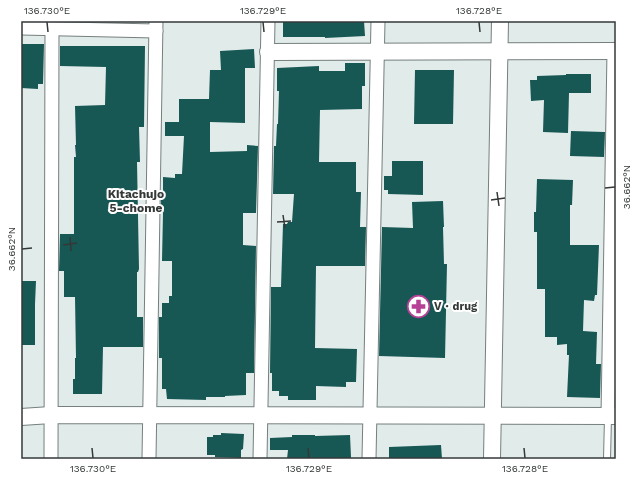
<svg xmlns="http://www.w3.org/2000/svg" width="637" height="480" font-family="'Work Sans',sans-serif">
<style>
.building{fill:#175754}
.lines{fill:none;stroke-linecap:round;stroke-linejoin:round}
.service-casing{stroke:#757f7e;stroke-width:8}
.minor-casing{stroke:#757f7e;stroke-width:15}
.tertiary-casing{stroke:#757f7e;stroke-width:18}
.service{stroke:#fff;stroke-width:6}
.minor{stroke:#fff;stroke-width:13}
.tertiary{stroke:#fff;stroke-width:16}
.ticks{fill:none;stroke:#343838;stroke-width:1.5}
.labels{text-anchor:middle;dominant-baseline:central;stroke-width:4;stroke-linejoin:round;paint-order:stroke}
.poi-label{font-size:11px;font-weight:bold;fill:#343838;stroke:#fff;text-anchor:start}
.neighbourhood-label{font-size:12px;font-weight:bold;fill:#343838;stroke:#fff}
.neatline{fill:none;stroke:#343838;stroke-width:1.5}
.ticks-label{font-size:10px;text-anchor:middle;fill:#343838}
</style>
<rect width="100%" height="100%" fill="#e1ebea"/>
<!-- building -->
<g class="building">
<path d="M283,21H364L365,36L325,38V37H283Z"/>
<path d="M21,44H44L43,84H38V89L21,88Z"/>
<path d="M60,46H145L144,127H139L140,162H137L139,269L138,272H137V317H143V347H103L102,394H73V379H75V358H76L75,297H64V271H59L60,234H74V157H76L75,145H76L75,106L105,105L106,67L60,66Z"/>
<path d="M254,49L255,68H245V123L210,122V152L247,151V145L258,146L256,213H243V245L256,246L254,373H246V395L225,396V397H206V400L167,399L166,389H162V358H159V317H162V303H169V296H172V261H162L163,213H161V197H163V177L175,178V174H182L184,136H165V122H179V99H209L210,70H221L220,51Z"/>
<path d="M345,63H365V86H362V109L320,110L319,162H356V192H361L360,227H366L365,266H316L315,348L357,349L356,382H346V387L316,386V400H288V396H279V391H272V373H270L271,287H281L283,224H287L288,222H292L294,194H273L274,146H276L277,124H278L279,91H277V68L319,66V71H345Z"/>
<path d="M415,70H454L453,124H414Z"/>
<path d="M566,74H591V93H569L568,133L543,132L544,100L531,101L530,80H537V76L566,75Z"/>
<path d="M571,131L605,132L604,157L570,156Z"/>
<path d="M392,161H423V195L388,194V190H384V176H392Z"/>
<path d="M537,179L573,180L572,205H570V245H599L597,295H595L594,301L584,300L583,331L597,332L596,364H601L600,398L567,397L569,355H567V344L557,345V337H545V289H537V232H534V212H536Z"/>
<path d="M443,201L444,227H443L444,264H447L445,358L379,356L382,227L413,228L412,202Z"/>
<path d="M21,281H36L35,304V345H21Z"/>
<path d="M221,433L244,434L243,449L241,450V458L215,457V455H207V437H213V435H221Z"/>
<path d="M292,435H315V436L350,435L351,457L350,459H287L288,450H270V438L292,437Z"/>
<path d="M441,445L442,459H389V447Z"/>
</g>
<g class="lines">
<defs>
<path id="service" d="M607,459L608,417"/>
<g id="minor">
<path d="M21,28L156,31"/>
<path d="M608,416L614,51"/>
<path d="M51,459L52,29"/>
<path d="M149,459L156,21"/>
<path d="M260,459L268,21"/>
<path d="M369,459L378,21"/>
</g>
<g id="tertiary">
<path d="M268,52L616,51"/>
<path d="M21,417L51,415L616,416"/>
<path d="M492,459L500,21"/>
</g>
</defs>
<!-- service casing -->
<use href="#service" class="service-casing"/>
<!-- minor casing -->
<use href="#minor" class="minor-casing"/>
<!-- tertiary casing -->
<use href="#tertiary" class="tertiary-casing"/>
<!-- service -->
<use href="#service" class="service"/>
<!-- minor -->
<use href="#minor" class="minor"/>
<!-- tertiary -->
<use href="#tertiary" class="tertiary"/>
</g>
<!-- ticks -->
<path class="ticks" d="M47,22L48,32M263,22L264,32M479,22L480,32M605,188L615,187M497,192L499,206M491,200L505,198M283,215L285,228M277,222L291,221M70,237L71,251M63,245L77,243M22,249L32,248M92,448L93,458M308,448L309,458M524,448L525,458"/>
<!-- icons -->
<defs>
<symbol id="pharmacy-ring" viewBox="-11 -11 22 22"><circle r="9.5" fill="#fff" stroke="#b74097" stroke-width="1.5"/><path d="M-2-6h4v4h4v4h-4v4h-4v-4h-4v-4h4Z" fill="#b74097"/></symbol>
</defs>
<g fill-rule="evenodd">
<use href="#pharmacy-ring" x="406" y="294" width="25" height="25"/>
</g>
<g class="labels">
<!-- poi labels -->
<g class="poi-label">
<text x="434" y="306">V・drug</text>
</g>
<!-- neighbourhood labels -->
<g class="neighbourhood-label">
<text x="136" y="194">Kitachujo<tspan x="136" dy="14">5-chome</tspan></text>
</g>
</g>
<!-- border -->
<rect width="637" height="480" fill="none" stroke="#ffffff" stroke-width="44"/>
<rect x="22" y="22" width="593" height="436" class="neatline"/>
<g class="ticks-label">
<text x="47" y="14">136.730°E</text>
<text x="263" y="14">136.729°E</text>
<text x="479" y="14">136.728°E</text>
<text transform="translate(626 187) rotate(-90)" y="4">36.662°N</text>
<text transform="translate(11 249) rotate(-90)" y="4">36.662°N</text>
<text x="93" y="472">136.730°E</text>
<text x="309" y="472">136.729°E</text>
<text x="525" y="472">136.728°E</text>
</g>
</svg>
